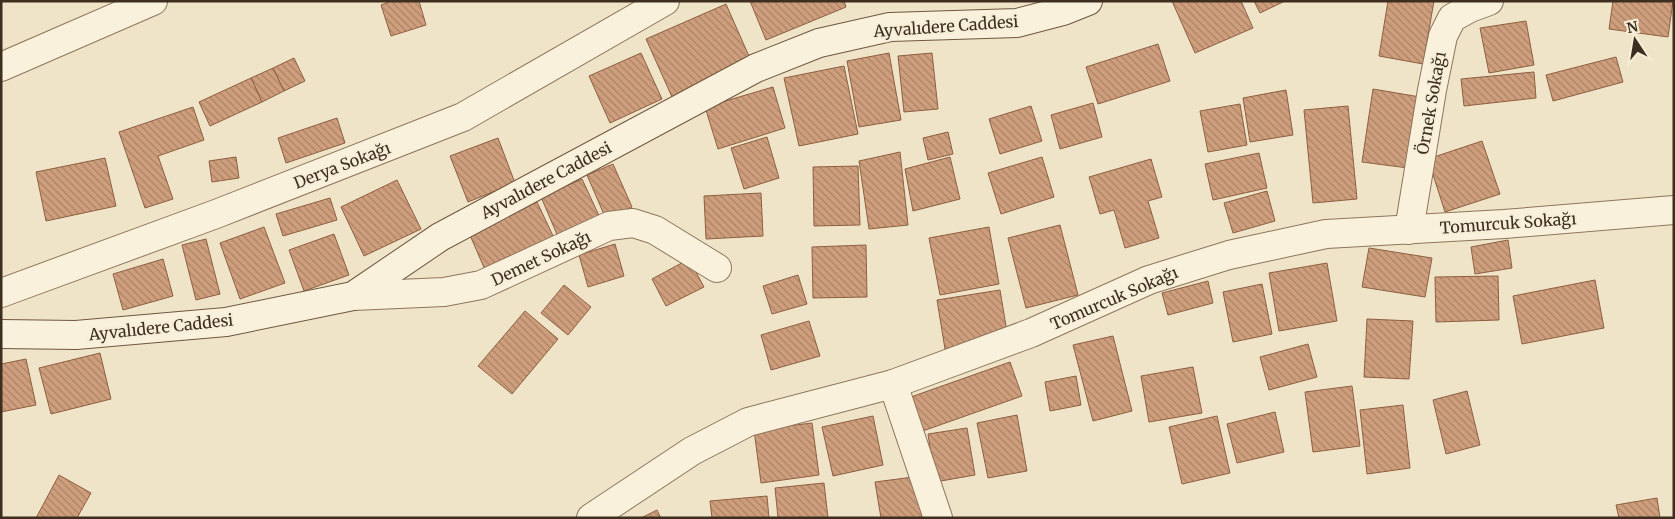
<svg xmlns="http://www.w3.org/2000/svg" width="1675" height="519" font-family="Merriweather,serif">
<style>
.building{fill:url(#building-back-hatch);stroke:#8d5f41}
.lines{fill:none;stroke-linecap:round;stroke-linejoin:round}
.street-casing{stroke:#8d765c;stroke-width:30}
.secondary-casing{stroke:#6f573f;stroke-width:30}
.street{stroke:#faf1dc;stroke-width:28}
.secondary{stroke:#faf1dc;stroke-width:28}
.labels{text-anchor:middle;dominant-baseline:central;stroke-width:4.5;stroke-linejoin:round;paint-order:stroke}
.street-label{font-size:16px;fill:#3d2e20;stroke:#f7eed8}
</style>
<defs>
<pattern id="building-back-hatch" width="6" height="6" patternUnits="userSpaceOnUse" patternTransform="scale(1.25)"><rect width="6" height="6" fill="#cf9f7d"/><path d="M-1 5l2 2M0 0l6 6M5-1l2 2" fill="none" stroke="#a98266"/></pattern>
</defs>
<rect width="100%" height="100%" fill="#f0e4c8"/>
<!-- building -->
<g class="building">
<path d="M391,1H419L426,25L391,36L381,5Z"/>
<path d="M750,1H844L846,7L766,40Z"/>
<path d="M1172,1H1241L1253,28L1195,53Z"/>
<path d="M1254,1H1285L1260,13Z"/>
<path d="M1388,1H1434L1423,64L1379,56Z"/>
<path d="M1613,1H1673L1668,37L1609,29Z"/>
<path d="M726,4L752,63L672,97L646,39Z"/>
<path d="M1526,21L1534,65L1489,73L1480,28Z"/>
<path d="M1158,44L1170,81L1098,104L1086,67Z"/>
<path d="M641,53L662,99L610,123L589,76Z"/>
<path d="M889,53L901,120L859,127L847,61Z"/>
<path d="M932,53L938,109L904,112L898,56Z"/>
<path d="M1616,57L1623,82L1553,101L1546,75Z"/>
<path d="M294,58L305,81L284,91L273,68Z"/>
<path d="M844,66L858,134L799,146L784,78Z"/>
<path d="M273,68L284,91L262,102L251,78Z"/>
<path d="M1534,72L1536,98L1464,106L1461,79Z"/>
<path d="M251,78L262,102L210,126L199,102Z"/>
<path d="M773,87L785,128L718,149L705,107Z"/>
<path d="M1373,89L1420,97L1408,168L1362,162Z"/>
<path d="M1286,90L1293,135L1250,142L1243,98Z"/>
<path d="M1093,103L1102,137L1060,149L1051,115Z"/>
<path d="M1240,104L1247,145L1208,152L1200,111Z"/>
<path d="M1031,106L1042,141L1000,154L989,119Z"/>
<path d="M1348,106L1357,199L1313,203L1304,110Z"/>
<path d="M193,107L204,140L158,156L173,199L145,208L119,132Z"/>
<path d="M337,118L345,143L286,163L278,138Z"/>
<path d="M948,132L953,154L928,160L923,138Z"/>
<path d="M767,137L779,178L744,189L731,148Z"/>
<path d="M498,138L515,183L468,202L450,156Z"/>
<path d="M1482,141L1500,194L1445,212L1428,159Z"/>
<path d="M900,152L908,225L869,229L859,161Z"/>
<path d="M1259,153L1267,188L1213,200L1205,164Z"/>
<path d="M236,157L239,178L212,182L209,161Z"/>
<path d="M950,157L960,199L913,211L905,169Z"/>
<path d="M1042,157L1054,197L1001,214L988,173Z"/>
<path d="M105,158L116,206L46,221L36,172Z"/>
<path d="M1151,159L1162,197L1148,201L1159,238L1125,248L1114,210L1100,214L1089,177Z"/>
<path d="M613,164L632,207L606,219L587,175Z"/>
<path d="M858,166L860,225L814,226L813,167Z"/>
<path d="M582,179L601,220L559,239L541,197Z"/>
<path d="M397,180L421,229L364,256L341,207Z"/>
<path d="M1267,191L1275,221L1233,233L1224,203Z"/>
<path d="M761,193L763,236L706,239L704,196Z"/>
<path d="M330,198L337,220L283,236L276,214Z"/>
<path d="M537,202L555,240L486,272L469,233Z"/>
<path d="M1060,225L1078,295L1026,308L1008,238Z"/>
<path d="M264,227L285,283L240,299L220,243Z"/>
<path d="M989,227L999,284L940,295L929,238Z"/>
<path d="M334,234L349,275L304,291L289,250Z"/>
<path d="M206,239L220,294L196,300L182,245Z"/>
<path d="M1508,240L1512,268L1475,274L1471,247Z"/>
<path d="M615,244L624,276L588,287L579,255Z"/>
<path d="M866,245L867,297L813,298L812,247Z"/>
<path d="M1369,248L1432,258L1425,297L1362,287Z"/>
<path d="M163,259L173,296L123,310L113,274Z"/>
<path d="M689,259L704,287L666,306L652,279Z"/>
<path d="M1327,263L1337,321L1279,331L1269,273Z"/>
<path d="M798,275L807,304L772,314L763,286Z"/>
<path d="M1498,276L1499,320L1436,322L1435,277Z"/>
<path d="M1595,280L1604,328L1522,344L1513,296Z"/>
<path d="M1208,281L1213,303L1168,315L1162,293Z"/>
<path d="M1262,284L1272,334L1233,342L1223,292Z"/>
<path d="M564,285L591,307L568,335L541,313Z"/>
<path d="M1000,290L1008,338L945,349L937,300Z"/>
<path d="M525,311L558,339L512,394L478,366Z"/>
<path d="M1367,319L1413,321L1409,379L1364,377Z"/>
<path d="M809,321L820,356L771,370L761,335Z"/>
<path d="M1113,336L1132,411L1093,421L1073,345Z"/>
<path d="M1308,344L1317,377L1269,390L1260,357Z"/>
<path d="M100,353L111,399L51,414L39,368Z"/>
<path d="M26,359L36,405L1,412V364Z"/>
<path d="M1010,362L1022,396L920,432L908,398Z"/>
<path d="M1193,367L1202,413L1149,422L1141,376Z"/>
<path d="M1076,376L1081,405L1050,411L1045,382Z"/>
<path d="M1352,386L1360,446L1313,452L1305,392Z"/>
<path d="M1467,391L1480,445L1446,454L1433,400Z"/>
<path d="M1403,405L1410,468L1367,474L1360,410Z"/>
<path d="M1275,412L1284,452L1237,463L1227,424Z"/>
<path d="M1017,415L1027,471L988,478L977,423Z"/>
<path d="M873,416L883,465L833,476L822,427Z"/>
<path d="M1217,416L1230,473L1182,484L1169,427Z"/>
<path d="M812,423L819,475L761,483L754,430Z"/>
<path d="M967,428L975,475L935,482L928,434Z"/>
<path d="M59,475L91,493L77,518H36Z"/>
<path d="M921,476L928,518H881L875,482Z"/>
<path d="M824,483L828,518H778L775,488Z"/>
<path d="M767,496L769,518H712L710,501Z"/>
<path d="M1657,498L1660,518H1619L1616,505Z"/>
<path d="M657,510L661,518H641Z"/>
</g>
<g class="lines">
<defs>
<g id="street">
<path d="M1,67L153,1"/>
<path d="M1409,230L1432,90L1443,36L1452,18L1470,8L1489,1"/>
<path d="M1,293L216,214L463,117L665,1"/>
<path d="M353,296L444,292L481,285L609,226L633,223L655,230L717,268"/>
<path d="M893,384L938,518"/>
<path d="M591,518L692,451L748,422L893,384L1031,333L1149,280L1229,255L1326,234L1504,224L1674,210"/>
</g>
<path id="secondary" d="M1,334L76,335L226,322L353,296L440,237L756,68L819,43L890,27L1017,23L1063,11L1088,1"/>
</defs>
<!-- street casing -->
<use href="#street" class="street-casing"/>
<!-- secondary casing -->
<use href="#secondary" class="secondary-casing"/>
<!-- street -->
<use href="#street" class="street"/>
<!-- secondary -->
<use href="#secondary" class="secondary"/>
</g>
<g class="labels">
<!-- street labels -->
<g class="street-label">
<text transform="translate(946 26) rotate(-4)">Ayvalıdere Caddesi</text>
<text transform="translate(1431 103) rotate(-80)">Örnek Sokağı</text>
<text transform="translate(342 165) rotate(-21)">Derya Sokağı</text>
<text transform="translate(546 180) rotate(-28)">Ayvalıdere Caddesi</text>
<text transform="translate(1508 223) rotate(-4)">Tomurcuk Sokağı</text>
<text transform="translate(541 258) rotate(-25)">Demet Sokağı</text>
<text transform="translate(1114 298) rotate(-23)">Tomurcuk Sokağı</text>
<text transform="translate(161 327) rotate(-6)">Ayvalıdere Caddesi</text>
</g>
</g>
<!-- border -->
<rect width="1675" height="519" fill="none" stroke="#3d2e20" stroke-width="5"/>
<!-- north arrow -->
<g transform="translate(1635 40) rotate(348)" stroke="#f7eed8" stroke-width="4" paint-order="stroke">
<path d="M0-4L9 19L0 12L-9 19Z" fill="#3d2e20"/>
<text y="-8" font-size="14" font-weight="bold" text-anchor="middle" fill="#3d2e20">N</text>
</g>
</svg>
